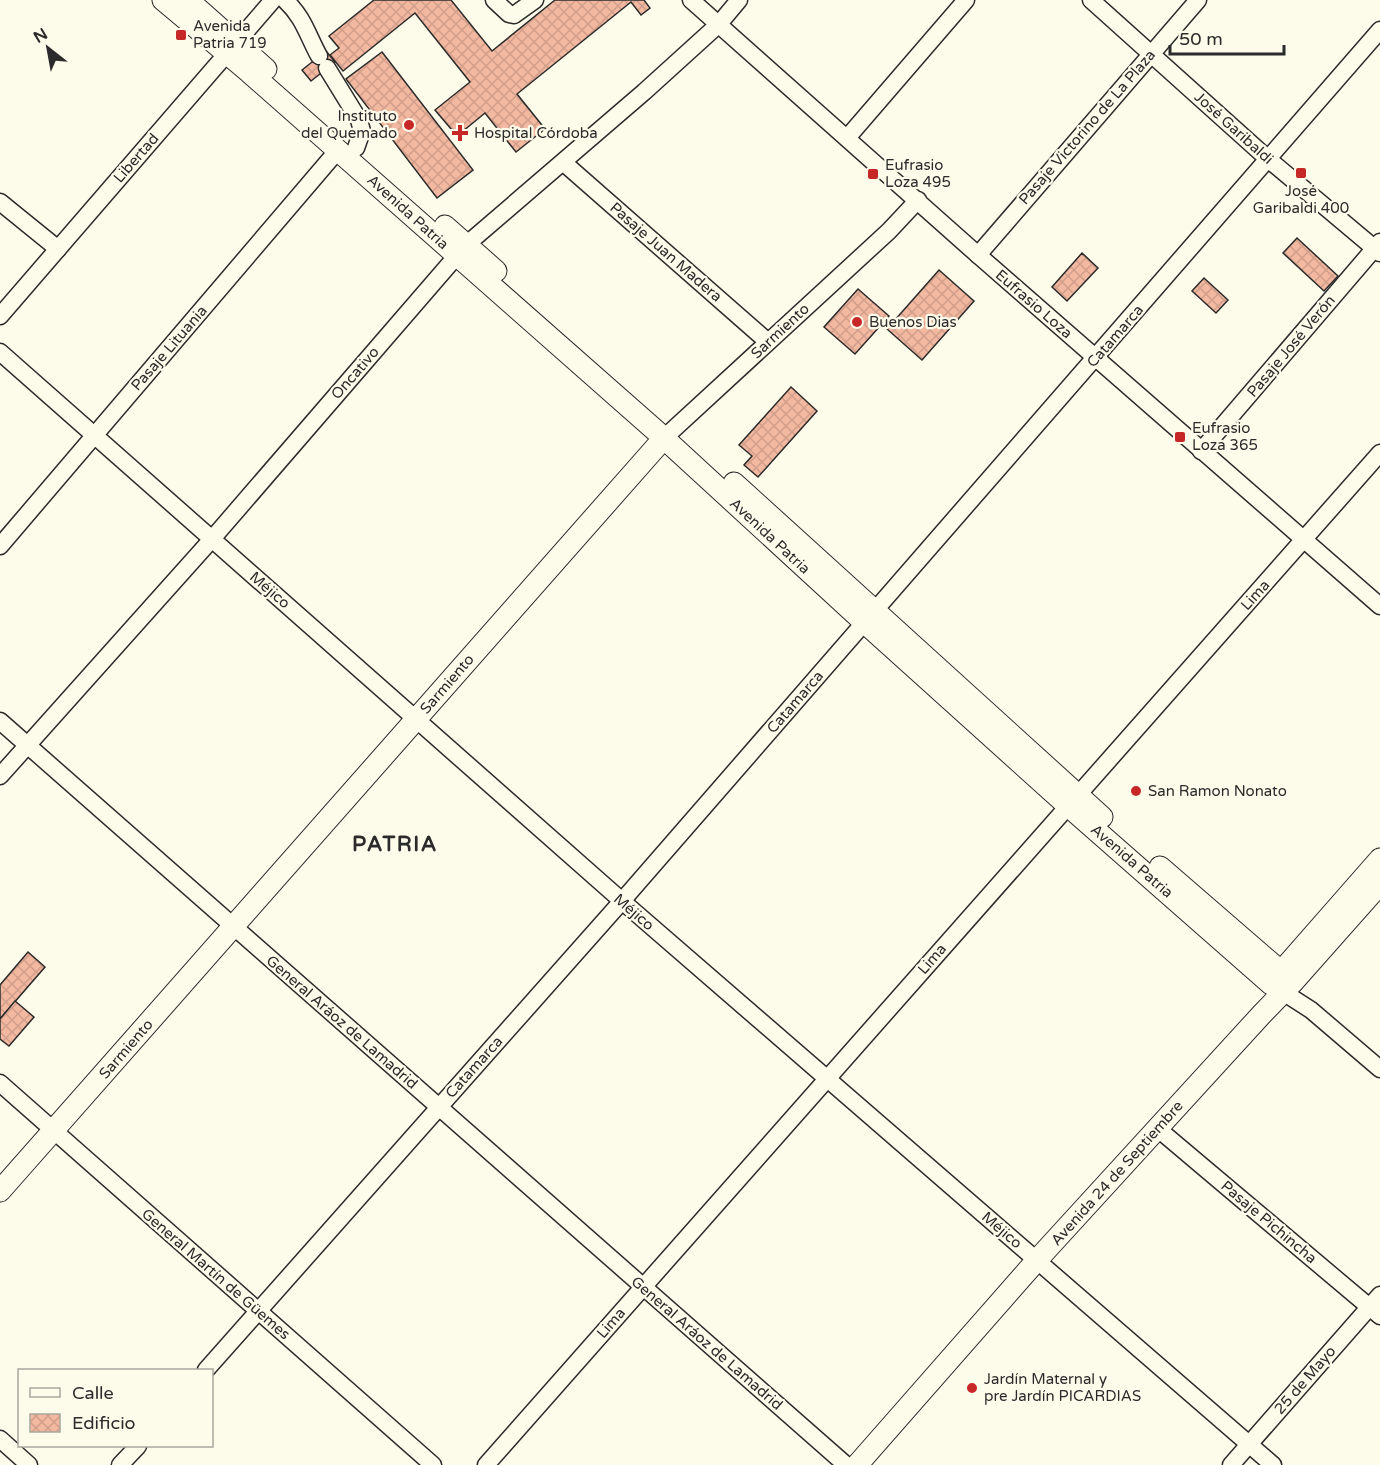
<svg xmlns="http://www.w3.org/2000/svg" width="1380" height="1465" font-family="'Varela Round',sans-serif">
<style>
.building{fill:url(#building-cross-hatch);stroke:#2b2b2b;stroke-width:1.5}
.lines{fill:none;stroke-linecap:round;stroke-linejoin:round}
.minor-casing{stroke:#2b2b2b;stroke-width:19}
.major-casing{stroke:#2b2b2b;stroke-width:23}
.minor{stroke:#fdfbea;stroke-width:16}
.major{stroke:#fdfbea;stroke-width:21}
.poi-dot{fill:#c62828;stroke:#fdfbea;stroke-width:2}
.labels{text-anchor:middle;dominant-baseline:central;stroke-width:4.5;stroke-linejoin:round;paint-order:stroke}
.poi-label{font-size:15px;fill:#2b2b2b;stroke:#fdfbea;text-anchor:start}
.street-label{font-size:15px;fill:#2b2b2b;stroke:#fdfbea}
.district-label{font-size:21px;font-weight:bold;letter-spacing:1.5px;fill:#2b2b2b;stroke:#fdfbea}
</style>
<defs>
<pattern id="building-cross-hatch" width="8" height="8" patternUnits="userSpaceOnUse" patternTransform="scale(1.5)"><rect width="8" height="8" fill="#f2b8a0"/><path d="M0 0l8 8M0 8l8-8" fill="none" stroke="#d09e8a"/></pattern>
</defs>
<rect width="100%" height="100%" fill="#fdfbea"/>
<!-- building -->
<g class="building">
<path d="M374,0H451L492,51L555,0H644L650,8L641,15L631,2L517,94L545,129L516,152L485,113L457,136L435,110L470,82L415,13L343,71L330,55L339,48L329,36Z"/>
<path d="M326,51L335,62L311,81L302,70Z"/>
<path d="M382,52L473,170L437,198L346,79Z"/>
<path d="M1297,238L1338,276L1324,291L1283,253Z"/>
<path d="M1082,253L1098,268L1067,301L1052,287Z"/>
<path d="M939,270L974,301L922,360L887,329Z"/>
<path d="M1204,278L1228,300L1216,313L1192,291Z"/>
<path d="M858,289L889,316L855,354L824,327Z"/>
<path d="M791,387L817,411L758,477L744,465L752,456L739,445Z"/>
<path d="M28,952L45,967L0,1019V985Z"/>
<path d="M15,1001L34,1017L9,1046L0,1039V1019Z"/>
</g>
<g class="lines">
<defs>
<g id="minor">
<path d="M285,0C304,18 307,34 319,56"/>
<path d="M494,0L509,14L514,15L535,0"/>
<path d="M691,0L978,255L1380,606"/>
<path d="M1091,0L1268,159L1380,253"/>
<path d="M327,68L359,120L362,131L356,148"/>
<path d="M847,138L966,0"/>
<path d="M564,163L768,342"/>
<path d="M0,202L58,249"/>
<path d="M978,255L1198,0"/>
<path d="M0,316L273,0"/>
<path d="M0,352L622,901L1273,1465"/>
<path d="M664,438L889,231L918,200"/>
<path d="M1201,451L1380,242"/>
<path d="M0,546L338,150"/>
<path d="M0,721L846,1465"/>
<path d="M0,776L212,539L466,245L644,92L719,24L739,0"/>
<path d="M1283,992L1311,1010L1380,1069"/>
<path d="M0,1083L433,1465"/>
<path d="M1157,1128L1380,1316"/>
<path d="M206,1370L622,901L1380,30"/>
<path d="M0,1439L29,1465"/>
<path d="M120,1465L138,1446"/>
<path d="M486,1465L1380,453"/>
<path d="M1231,1465L1380,1295"/>
</g>
<g id="major">
<path d="M163,0L249,72L655,430L864,622L1067,805L1271,984L1283,992"/>
<path d="M188,0L266,69"/>
<path d="M445,226L496,271"/>
<path d="M734,483L1102,817"/>
<path d="M1160,867L1293,982"/>
<path d="M1273,981L1380,859"/>
<path d="M0,1191L664,438"/>
<path d="M857,1465L1037,1260L1262,1014L1293,982L1380,884"/>
</g>
</defs>
<!-- minor casing -->
<use href="#minor" class="minor-casing"/>
<!-- major casing -->
<use href="#major" class="major-casing"/>
<!-- minor -->
<use href="#minor" class="minor"/>
<!-- major -->
<use href="#major" class="major"/>
</g>
<!-- markers -->
<g class="poi-dot">
<rect x="175" y="29" width="12" height="12" rx="3"/>
<circle cx="409" cy="125" r="6"/>
<path d="M457 124h6v6h6v6h-6v6h-6v-6h-6v-6h6z"/>
<rect x="1295" y="167" width="12" height="12" rx="3"/>
<rect x="867" y="168" width="12" height="12" rx="3"/>
<circle cx="857" cy="322" r="6"/>
<rect x="1174" y="431" width="12" height="12" rx="3"/>
<circle cx="1136" cy="791" r="6"/>
<circle cx="972" cy="1388" r="6"/>
</g>
<g class="labels">
<!-- poi labels -->
<g class="poi-label">
<text x="193" y="26">Avenida<tspan x="193" dy="17">Patria 719</tspan></text>
<text x="397" y="116" text-anchor="end">Instituto<tspan x="397" dy="17">del Quemado</tspan></text>
<text x="474" y="133">Hospital Córdoba</text>
<text x="885" y="165">Eufrasio<tspan x="885" dy="17">Loza 495</tspan></text>
<text x="1301" y="191" text-anchor="middle">José<tspan x="1301" dy="17">Garibaldi 400</tspan></text>
<text x="869" y="322">Buenos Dias</text>
<text x="1192" y="428">Eufrasio<tspan x="1192" dy="17">Loza 365</tspan></text>
<text x="1148" y="791">San Ramon Nonato</text>
<text x="984" y="1379">Jardín Maternal y<tspan x="984" dy="17">pre Jardín PICARDIAS</tspan></text>
</g>
<!-- street labels -->
<g class="street-label">
<text transform="translate(1087 127) rotate(-49)">Pasaje Victorino de La Plaza</text>
<text transform="translate(1234 128) rotate(42)">José Garibaldi</text>
<text transform="translate(136 158) rotate(-49)">Libertad</text>
<text transform="translate(408 212) rotate(42)">Avenida Patria</text>
<text transform="translate(666 252) rotate(41)">Pasaje Juan Madera</text>
<text transform="translate(1034 304) rotate(41)">Eufrasio Loza</text>
<text transform="translate(780 331) rotate(-43)">Sarmiento</text>
<text transform="translate(1115 336) rotate(-49)">Catamarca</text>
<text transform="translate(1291 346) rotate(-50)">Pasaje José Verón</text>
<text transform="translate(169 348) rotate(-49)">Pasaje Lituania</text>
<text transform="translate(355 373) rotate(-49)">Oncativo</text>
<text transform="translate(770 536) rotate(43)">Avenida Patria</text>
<text transform="translate(270 590) rotate(41)">Méjico</text>
<text transform="translate(1255 595) rotate(-48)">Lima</text>
<text transform="translate(447 684) rotate(-49)">Sarmiento</text>
<text transform="translate(795 702) rotate(-49)">Catamarca</text>
<text transform="translate(1132 861) rotate(41)">Avenida Patria</text>
<text transform="translate(634 912) rotate(41)">Méjico</text>
<text transform="translate(932 959) rotate(-49)">Lima</text>
<text transform="translate(342 1022) rotate(41)">General Aráoz de Lamadrid</text>
<text transform="translate(126 1049) rotate(-49)">Sarmiento</text>
<text transform="translate(474 1067) rotate(-48)">Catamarca</text>
<text transform="translate(1117 1173) rotate(-48)">Avenida 24 de Septiembre</text>
<text transform="translate(1269 1222) rotate(40)">Pasaje Pichincha</text>
<text transform="translate(1002 1230) rotate(41)">Méjico</text>
<text transform="translate(216 1274) rotate(41)">General Martín de Güemes</text>
<text transform="translate(611 1323) rotate(-49)">Lima</text>
<text transform="translate(707 1343) rotate(41)">General Aráoz de Lamadrid</text>
<text transform="translate(1305 1380) rotate(-49)">25 de Mayo</text>
</g>
<!-- district labels -->
<g class="district-label">
<text x="395" y="844">PATRIA</text>
</g>
</g>
<!-- legend -->
<rect x="18" y="1369" width="195" height="78" fill="#fdfbea" stroke="#a9a89e" stroke-width="1.5"/>
<rect x="30" y="1388" width="30" height="9" fill="#fdfbea" stroke="#a9a89e" stroke-width="1.5"/>
<text x="72" y="1399" font-size="18" fill="#2b2b2b">Calle</text>
<rect x="30" y="1414" width="30" height="18" fill="url(#building-cross-hatch)" stroke="#a9a89e" stroke-width="1.5"/>
<text x="72" y="1429" font-size="18" fill="#2b2b2b">Edificio</text>
<!-- north arrow -->
<g transform="translate(48 48) rotate(329)" stroke="#fdfbea" stroke-width="4.5" paint-order="stroke">
<path d="M0-4.5L10 22L0 15L-10 22Z" fill="#2b2b2b"/>
<text y="-9" font-size="16" font-weight="bold" text-anchor="middle" fill="#2b2b2b">N</text>
</g>
<!-- scale -->
<path d="M1170 45v9h114v-9" fill="none" stroke="#2b2b2b" stroke-width="3"/>
<text x="1179" y="45" font-size="18" fill="#2b2b2b" stroke="#fdfbea" stroke-width="4.5" paint-order="stroke">50 m</text>
</svg>
